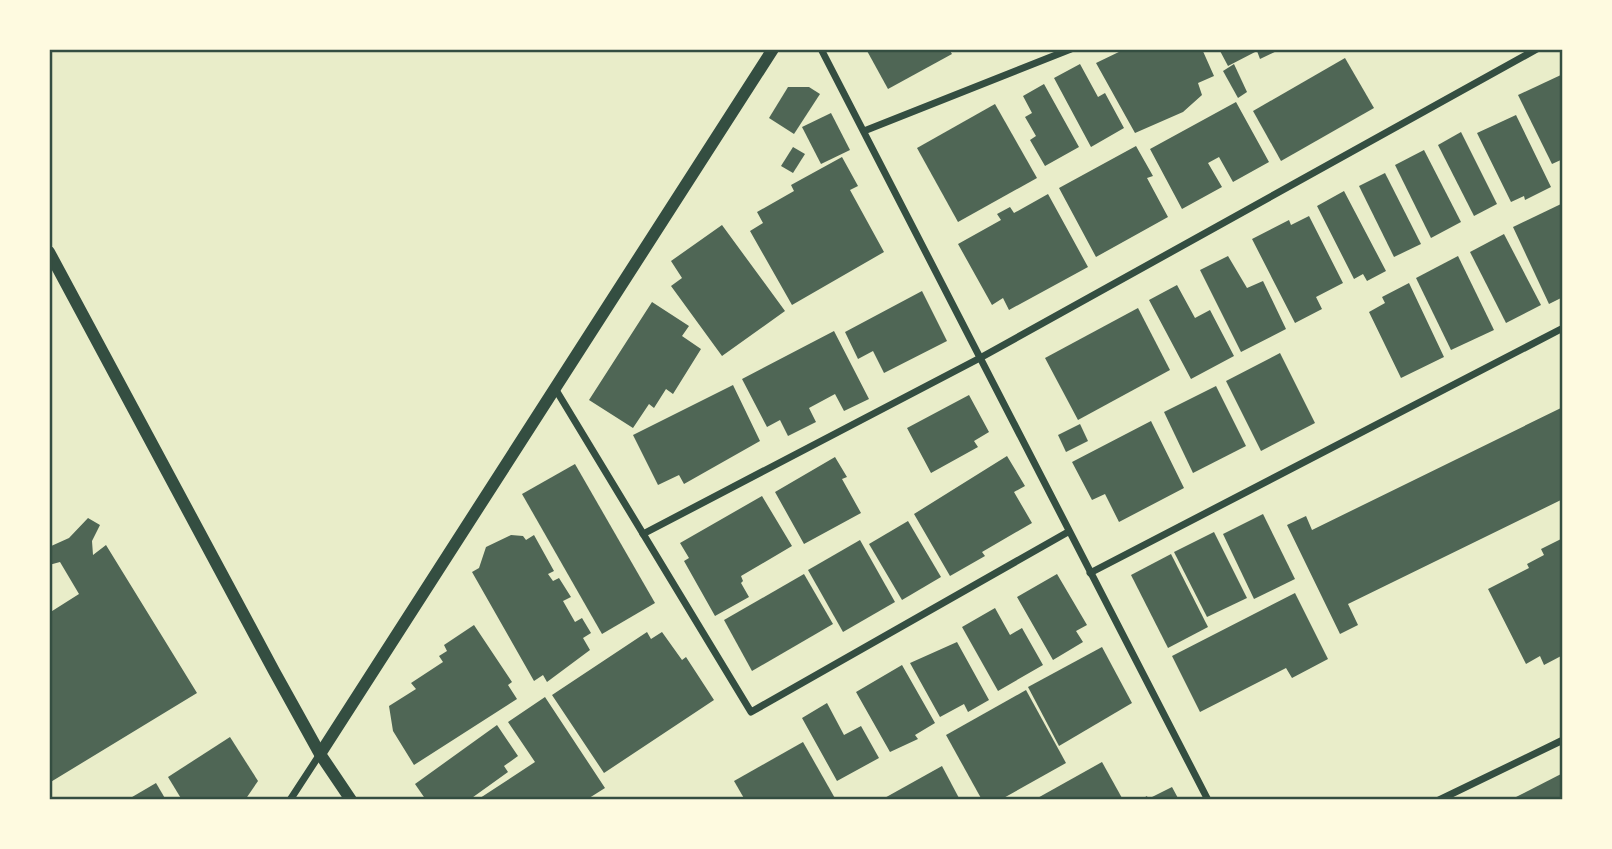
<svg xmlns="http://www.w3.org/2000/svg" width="1612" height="849" font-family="'Fira Sans',sans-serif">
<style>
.building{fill:#4f6655}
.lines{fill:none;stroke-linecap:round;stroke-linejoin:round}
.minor{stroke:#344e41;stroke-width:7}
.tertiary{stroke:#344e41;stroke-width:12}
.neatline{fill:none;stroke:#344e41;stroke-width:2.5}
</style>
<rect width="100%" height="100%" fill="#e9edc9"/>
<!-- building -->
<g class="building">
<path d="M866,49H949L952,54L888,89Z"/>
<path d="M1125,49H1202L1214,76L1198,83L1202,95L1183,112L1135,133L1096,63Z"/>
<path d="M1219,49H1281L1260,59L1257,51L1228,66Z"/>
<path d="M1345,58L1374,108L1281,161L1253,111Z"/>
<path d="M1080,64L1098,97L1105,93L1124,128L1091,147L1054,78Z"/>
<path d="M1234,64L1247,92L1238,98L1223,71Z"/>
<path d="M1563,74V159L1552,164L1518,95Z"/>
<path d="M1044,84L1079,147L1045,166L1030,140L1036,136L1025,117L1032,113L1023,96Z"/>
<path d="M788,87H809L820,94L794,134L769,118Z"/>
<path d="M1236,102L1269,162L1233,182L1219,157L1208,163L1222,187L1182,209L1150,149Z"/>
<path d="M995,104L1037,178L958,222L917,148Z"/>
<path d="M831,113L850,150L821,164L802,127Z"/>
<path d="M1516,115L1551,187L1525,200L1524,196L1511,202L1477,133Z"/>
<path d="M1461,132L1497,204L1474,216L1438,145Z"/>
<path d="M1136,146L1153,176L1147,178L1168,217L1096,257L1059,188Z"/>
<path d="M793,147L805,154L793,173L781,166Z"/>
<path d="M1424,150L1461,222L1431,238L1395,165Z"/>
<path d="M842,157L858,186L850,190L884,252L792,305L750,231L763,223L757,212L794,191L791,185Z"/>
<path d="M1385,173L1421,244L1394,257L1359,186Z"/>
<path d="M1344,191L1386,271L1367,281L1363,274L1354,279L1317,206Z"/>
<path d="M1048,194L1088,267L1009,310L1003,298L992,305L958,244L1001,220L997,214L1010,207L1014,213Z"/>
<path d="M1561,204L1563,297L1549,304L1513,227Z"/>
<path d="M1309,216L1343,283L1316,297L1322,309L1295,323L1252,239L1289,220L1291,225Z"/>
<path d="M722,225L785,311L722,356L671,286L682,278L671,261Z"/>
<path d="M1504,234L1541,305L1506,323L1470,252Z"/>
<path d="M1228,256L1247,288L1263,281L1286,329L1241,352L1200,270Z"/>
<path d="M1458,256L1494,330L1451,350L1416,278Z"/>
<path d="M1409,283L1444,357L1401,378L1369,312L1385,303L1382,297Z"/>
<path d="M1177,285L1195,318L1210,310L1234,356L1191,379L1149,300Z"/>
<path d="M922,291L947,341L884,373L873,351L858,359L845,332Z"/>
<path d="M652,302L689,326L682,336L701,349L673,394L666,389L654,408L649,404L633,428L589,400Z"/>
<path d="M1138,308L1170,370L1078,420L1045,358Z"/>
<path d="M834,331L869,399L844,411L835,394L809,408L816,422L788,436L780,420L767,427L742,379Z"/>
<path d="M1280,353L1315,423L1261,451L1226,381Z"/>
<path d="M733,385L760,441L684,484L679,475L658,485L633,435Z"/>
<path d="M1216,386L1246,446L1193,473L1164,412Z"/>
<path d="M969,395L989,432L974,441L978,447L931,473L907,428Z"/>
<path d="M1563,407V499L1348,604L1358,625L1340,634L1287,525L1306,516L1312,530Z"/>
<path d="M1151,421L1184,488L1119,522L1105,494L1092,500L1072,462Z"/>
<path d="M1080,424L1088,441L1066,452L1058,435Z"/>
<path d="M1007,456L1025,486L1014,492L1032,523L982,552L985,556L950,576L914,514Z"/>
<path d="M835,457L847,477L842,479L861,513L804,544L775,492Z"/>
<path d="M575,464L655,603L602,634L522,494Z"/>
<path d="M762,496L792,546L741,576L743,581L741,583L749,597L715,616L684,561L689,558L680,543Z"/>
<path d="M1263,514L1295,579L1254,599L1223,534Z"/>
<path d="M88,518L100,525L92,541L93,555L106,545L197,693L49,783V613L79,594L60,562L49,565V547L69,538Z"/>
<path d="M908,521L941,577L902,600L869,544Z"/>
<path d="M1214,532L1247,598L1207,617L1174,552Z"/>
<path d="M511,535L523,536L526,540L534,535L554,571L548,574L553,581L559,578L571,597L563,601L575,622L582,618L591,633L583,638L590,650L547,682L543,675L534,681L472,572L479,568L486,547Z"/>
<path d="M1563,538V655L1544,665L1540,656L1526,664L1488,589L1529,568L1527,564L1544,555L1541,549Z"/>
<path d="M860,540L895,602L843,632L808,570Z"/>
<path d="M1171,554L1208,627L1168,648L1131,575Z"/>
<path d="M804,574L833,624L752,671L724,620Z"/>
<path d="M1057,574L1087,625L1076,631L1083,642L1053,660L1017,597Z"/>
<path d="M1295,593L1328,659L1292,678L1286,668L1200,712L1172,656Z"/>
<path d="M995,608L1010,635L1022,628L1043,665L998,691L962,627Z"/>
<path d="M474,625L512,682L508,685L517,699L414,765L393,731L389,706L416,689L411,683L443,662L439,656L447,651L444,645Z"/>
<path d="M647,632L651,639L662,632L682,660L686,657L714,700L604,773L552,695Z"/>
<path d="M957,642L989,700L968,712L964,704L940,717L910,663Z"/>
<path d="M1102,647L1132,703L1059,746L1028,687Z"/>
<path d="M902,665L935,723L915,735L918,739L890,752L856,692Z"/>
<path d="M1026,690L1066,763L1000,800H982L946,735Z"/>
<path d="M545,697L605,788L586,800H477L535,762L508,722Z"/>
<path d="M827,703L844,735L861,726L879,758L837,781L802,718Z"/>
<path d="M497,725L518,756L504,766L508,772L469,800H426L415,784Z"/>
<path d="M230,737L258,781L245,800H182L168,777Z"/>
<path d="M803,742L836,800H745L734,781Z"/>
<path d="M1102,762L1122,798L1119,800H1034Z"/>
<path d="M942,766L960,800H881Z"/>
<path d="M1563,773V800H1518L1516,797Z"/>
<path d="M156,783L166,800H127Z"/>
<path d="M1172,787L1179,800H1140L1147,796L1148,799Z"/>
</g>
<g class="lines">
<!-- minor -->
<g class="minor">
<path d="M821,49L1208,800"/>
<path d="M864,131L1071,49"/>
<path d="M556,390L751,712L1068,532"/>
<path d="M643,534L980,358L1537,49"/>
<path d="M1090,573L1563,328"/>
<path d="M290,800L320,754"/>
<path d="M1439,800L1563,740"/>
</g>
<!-- tertiary -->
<g class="tertiary">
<path d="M49,252L274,671L320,754L351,800"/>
<path d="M320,754L773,49"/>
</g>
</g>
<!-- border -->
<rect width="1612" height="849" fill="none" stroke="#fefae0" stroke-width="102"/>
<rect x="51" y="51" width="1510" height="747" class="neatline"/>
</svg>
